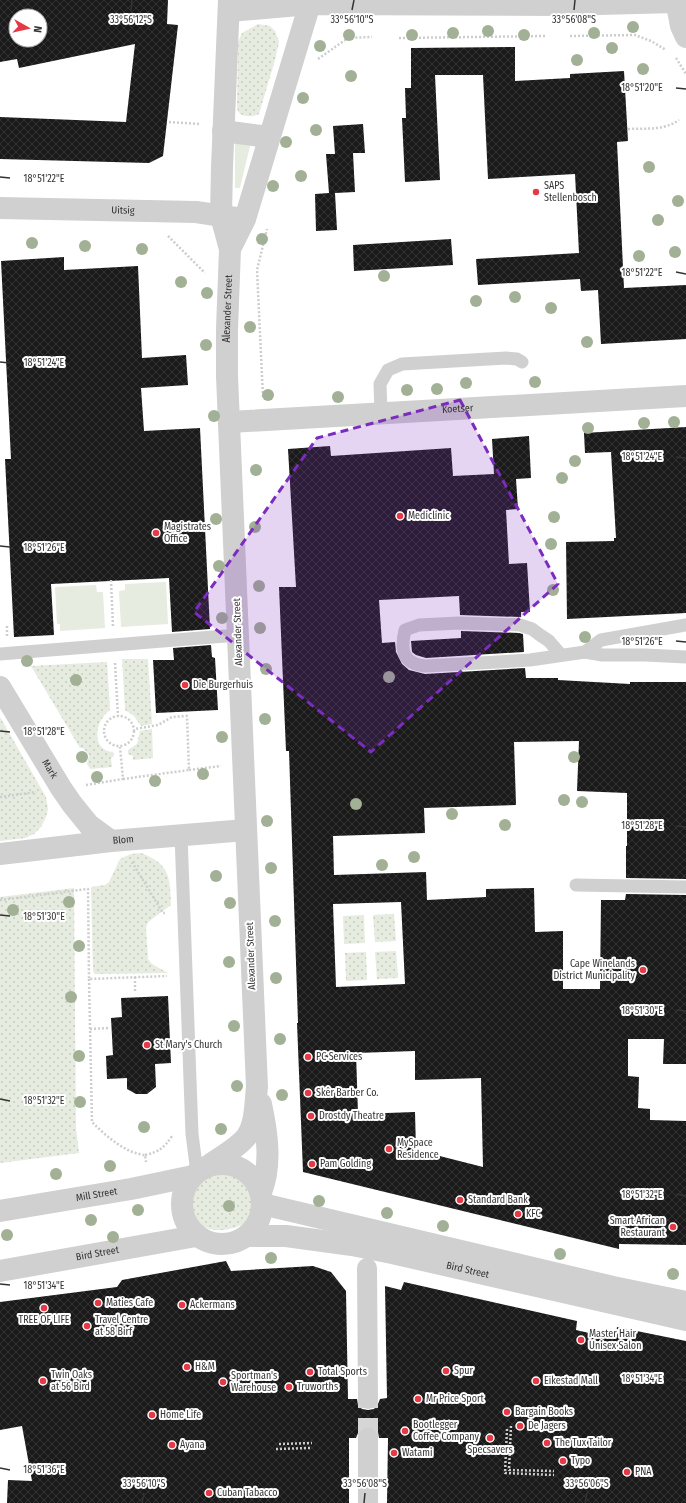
<svg xmlns="http://www.w3.org/2000/svg" width="686" height="1503" font-family="'Fira Sans Condensed',sans-serif">
<style>
.grass{fill:url(#grass-dots)}
.garden{fill:#e6ecdf}
.building{fill:url(#building-cross-hatch);fill-rule:evenodd}
.lines{fill:none;stroke-linecap:round;stroke-linejoin:round}
.pedestrian-tunnel{stroke:#d6d6d6;stroke-width:20;stroke-dasharray:20 10;stroke-linecap:butt}
.path{stroke:#cdcdcd;stroke-width:2.5;stroke-dasharray:2 2;stroke-linecap:butt}
.service{stroke:#d0d0d0;stroke-width:13}
.pedestrian{stroke:#d0d0d0;stroke-width:20}
.minor{stroke:#d0d0d0;stroke-width:22}
.tertiary{stroke:#d0d0d0;stroke-width:22}
.tree{fill:#a2b095}
.marked{fill:#7b2cbf;fill-opacity:0.2;stroke:#7b2cbf;stroke-width:3;stroke-dasharray:8 5;stroke-linejoin:round}
.ticks{fill:none;stroke:#333;stroke-width:1.5}
.poi-dot{fill:#e63946;stroke:#fff;stroke-width:1.5}
.labels{text-anchor:middle;dominant-baseline:central;stroke-width:4;stroke-linejoin:round;paint-order:stroke}
.poi-label{font-size:10px;fill:#333;stroke:#fff;text-anchor:start}
.street-label{font-size:10px;fill:#333;stroke:#fff}
.ticks-label{font-size:10px;text-anchor:middle;fill:#333;stroke:#fff;stroke-width:4;stroke-linejoin:round;paint-order:stroke}
</style>
<defs>
<pattern id="grass-dots" width="8" height="8" patternUnits="userSpaceOnUse"><rect width="8" height="8" fill="#e6ecdf"/><path d="M2 2h.1M6 6h.1" fill="none" stroke="#c6cbc0" stroke-width="1.8" stroke-linecap="round"/></pattern>
<pattern id="building-cross-hatch" width="8" height="8" patternUnits="userSpaceOnUse"><rect width="8" height="8" fill="#1a1a1a"/><path d="M0 0l8 8M0 8l8-8" fill="none" stroke="#333"/></pattern>
</defs>
<rect width="100%" height="100%" fill="#fff"/>
<!-- grass -->
<g class="grass">
<path d="M258,24L270,26L275,31L279,42L275,60L259,114C252,117 247,117 240,114L237,109L238,42L242,33Z"/>
<path d="M122,659H148L152,724L141,726L134,716L125,710Z"/>
<path d="M107,662L110,710C95,720 90,750 113,752L114,756L111,758L112,767L90,769L87,764L89,755L83,748H80L31,666Z"/>
<path d="M0,717L46,797L48,809L46,817L41,827L34,834L25,838L0,841Z"/>
<path d="M152,729L153,758L133,760V756L128,754V750L137,744L140,731Z"/>
<path d="M141,853C170,864 170,877 171,905L148,922L146,928L148,959L152,964L168,973L95,974L93,971L91,887L105,885L109,882L120,859L131,854Z"/>
<path d="M74,888L76,1128L79,1153L0,1163V897Z"/>
<path d="M394,914L396,941L375,942L373,915Z"/>
<path d="M364,915L365,943L344,944L343,916Z"/>
<path d="M396,951L398,978L377,979L375,952Z"/>
<path d="M366,952L367,980L346,981L345,953Z"/>
<path d="M221,1174C231,1176 249,1179 253,1190C254,1193 254,1199 254,1202C255,1210 254,1216 248,1221C235,1231 208,1235 197,1221C187,1209 188,1185 203,1177C208,1175 215,1175 221,1174Z"/>
</g>
<!-- garden -->
<g class="garden">
<path d="M237,141L248,142L250,146L240,188H235V144Z"/>
<path d="M166,582L168,624L121,627L119,591L125,590V584Z"/>
<path d="M96,585L97,592H103L105,628L60,631V624H57L55,587Z"/>
</g>
<!-- building -->
<g class="building">
<path d="M0,0H168L167,24L178,25L163,156L149,163L0,159V117L126,122L135,44L19,68L17,59L0,62ZM16,16H40V40H16Z"/>
<path d="M515,47V81L570,78V74L624,71L628,141L617,142L624,288L686,285V339L601,344L598,290L581,291L580,279L478,285L476,259L579,253L575,174L488,179L483,75H435L440,180L405,182L402,118H406L405,88H411V48Z"/>
<path d="M363,124L365,153H353L355,192L335,193L337,230L316,231L315,194L329,193L326,154H335L333,126Z"/>
<path d="M451,239L453,265L354,271L353,245Z"/>
<path d="M64,257V270L138,266L142,358L186,355L188,385L141,388L144,431L200,428L210,629L172,632L169,578L51,584L54,635L14,637L5,459H11L1,261Z"/>
<path d="M686,427V613L567,619L566,542L614,541V538H616L611,452L585,453L584,433Z"/>
<path d="M529,436L531,478L516,479L518,509L506,510L509,564L527,563L530,612H521V617L460,615L459,596L379,600L382,643L395,642L396,652L402,664L409,670L425,674L525,668L526,678H558V680L630,684V682H686V879L626,878V846H627V793L577,791L579,741L514,742L516,805L424,808L425,833L333,836L334,875L426,872L427,900L486,897V889L534,888L535,932L563,931V989H600L601,900H625L626,894L686,895V1064H663L664,1039H628V1076L639,1077L638,1108L650,1109V1120L686,1121V1245L619,1244V1249L303,1172L297,1023H298L289,751H286L279,587H296L288,449L330,446L331,456L451,448L453,476L494,474L492,439ZM401,902L405,984L336,987L333,904ZM415,1051V1080L481,1078L483,1167L416,1150L415,1112L358,1114L356,1053Z"/>
<path d="M461,631L519,633L523,634L524,652L426,658L416,655L412,652L411,641L461,638Z"/>
<path d="M211,645L212,657L215,658L218,710L156,713L153,660H174L173,648Z"/>
<path d="M168,996L171,1063L155,1064L156,1087L147,1094H136L127,1089V1078L107,1079L106,1056L113,1055L111,1018L122,1017L121,998Z"/>
<path d="M226,1261L231,1271L313,1266L331,1272L346,1291L348,1399H357L358,1405L362,1409L368,1410L374,1409L378,1404L380,1399L387,1398L385,1286L401,1290L404,1282L577,1321L576,1330L615,1339L617,1327L686,1341V1503H387L388,1438H379L378,1432L373,1428L368,1427L362,1428L358,1433L356,1438H349V1503H7L8,1480L32,1481L22,1426L0,1430V1302L117,1287L122,1280Z"/>
</g>
<g class="lines">
<!-- pedestrian-tunnel -->
<path class="pedestrian-tunnel" d="M368,1438V1399"/>
<!-- path -->
<g class="path">
<path d="M570,36L635,35L651,41L666,50"/>
<path d="M399,38L546,36"/>
<path d="M676,58L686,74"/>
<path d="M318,59L348,38L372,37"/>
<path d="M169,122L200,124"/>
<path d="M628,129C646,128 663,131 679,120"/>
<path d="M168,236L205,273"/>
<path d="M263,397L257,270L267,229"/>
<path d="M111,580L113,627"/>
<path d="M7,636V626"/>
<path d="M115,663L118,716"/>
<circle cx="119" cy="731" r="15"/>
<path d="M189,770L221,766"/>
<path d="M123,779L189,770L187,716L172,717L158,725L135,729"/>
<path d="M86,785L123,779L120,747"/>
<path d="M0,797L36,792"/>
<path d="M132,862L163,913H165"/>
<path d="M0,900L88,889L89,979L167,976"/>
<path d="M135,977V993"/>
<path d="M89,979L92,1122C106,1136 125,1153 145,1155L146,1162"/>
<path d="M90,1029L110,1028"/>
<path d="M145,1155C159,1152 164,1148 172,1136"/>
<path d="M511,1426L509,1470L554,1471"/>
<path d="M507,1429L505,1473L554,1475"/>
<path d="M279,1444L312,1443"/>
<path d="M276,1449L310,1448"/>
</g>
<!-- service -->
<g class="service">
<path d="M381,413L380,384L388,370L402,364L506,358L517,359L522,362"/>
<path d="M585,652L601,640L686,625"/>
<path d="M0,654L238,635"/>
<path d="M561,655L549,641L540,635L532,629L520,625L459,623L419,625L405,630C400,651 403,664 426,666L530,660L585,652L602,655H645L686,657"/>
<path d="M181,835L192,1134L197,1173"/>
<path d="M576,885L686,887"/>
</g>
<!-- pedestrian -->
<g class="pedestrian">
<path d="M367,1268L368,1399"/>
<path d="M368,1438V1503"/>
</g>
<!-- minor -->
<g class="minor">
<path d="M676,0L681,26L686,37"/>
<path d="M229,11L310,4L560,5L676,2"/>
<path d="M223,131L269,137"/>
<path id="s1" d="M0,208L196,212L236,218"/>
<path d="M230,249L245,219L311,0"/>
<path id="s2" d="M230,422L686,396"/>
<path id="s3" d="M0,687L61,788L72,804L89,825L111,841"/>
<path id="s4" d="M0,854L111,841L246,830"/>
<path d="M261,1104C267,1132 272,1165 261,1192"/>
<path id="s5" d="M208,1166C220,1157 238,1148 247,1136C256,1122 255,1103 257,1087L227,376V329L230,249L221,216L222,167L229,0"/>
</g>
<!-- tertiary -->
<g class="tertiary">
<circle cx="222" cy="1204" r="40"/>
<path d="M262,1204L613,1287L686,1302"/>
<path id="s6" d="M0,1211L131,1189L193,1176"/>
<path id="s7" d="M247,1236H286L352,1245L392,1253L686,1320"/>
<path id="s8" d="M0,1271L196,1236"/>
</g>
</g>
<!-- trees -->
<g class="tree">
<circle cx="633" cy="27" r="6"/>
<circle cx="488" cy="31" r="6"/>
<circle cx="453" cy="33" r="6"/>
<circle cx="594" cy="33" r="6"/>
<circle cx="349" cy="35" r="6"/>
<circle cx="412" cy="35" r="6"/>
<circle cx="524" cy="35" r="6"/>
<circle cx="320" cy="46" r="6"/>
<circle cx="612" cy="48" r="6"/>
<circle cx="577" cy="60" r="6"/>
<circle cx="643" cy="69" r="6"/>
<circle cx="351" cy="76" r="6"/>
<circle cx="303" cy="98" r="6"/>
<circle cx="316" cy="130" r="6"/>
<circle cx="286" cy="142" r="6"/>
<circle cx="649" cy="167" r="6"/>
<circle cx="301" cy="176" r="6"/>
<circle cx="273" cy="186" r="6"/>
<circle cx="678" cy="201" r="6"/>
<circle cx="658" cy="220" r="6"/>
<circle cx="262" cy="239" r="6"/>
<circle cx="32" cy="243" r="6"/>
<circle cx="85" cy="246" r="6"/>
<circle cx="142" cy="249" r="6"/>
<circle cx="675" cy="252" r="6"/>
<circle cx="639" cy="256" r="6"/>
<circle cx="384" cy="276" r="6"/>
<circle cx="181" cy="282" r="6"/>
<circle cx="207" cy="293" r="6"/>
<circle cx="515" cy="297" r="6"/>
<circle cx="476" cy="301" r="6"/>
<circle cx="551" cy="308" r="6"/>
<circle cx="250" cy="327" r="6"/>
<circle cx="587" cy="342" r="6"/>
<circle cx="206" cy="345" r="6"/>
<circle cx="535" cy="382" r="6"/>
<circle cx="466" cy="383" r="6"/>
<circle cx="437" cy="389" r="6"/>
<circle cx="407" cy="390" r="6"/>
<circle cx="268" cy="395" r="6"/>
<circle cx="338" cy="397" r="6"/>
<circle cx="214" cy="416" r="6"/>
<circle cx="674" cy="422" r="6"/>
<circle cx="644" cy="423" r="6"/>
<circle cx="588" cy="428" r="6"/>
<circle cx="575" cy="461" r="6"/>
<circle cx="256" cy="470" r="6"/>
<circle cx="562" cy="478" r="6"/>
<circle cx="554" cy="517" r="6"/>
<circle cx="216" cy="519" r="6"/>
<circle cx="255" cy="527" r="6"/>
<circle cx="551" cy="544" r="6"/>
<circle cx="219" cy="566" r="6"/>
<circle cx="259" cy="586" r="6"/>
<circle cx="553" cy="590" r="6"/>
<circle cx="222" cy="618" r="6"/>
<circle cx="260" cy="628" r="6"/>
<circle cx="585" cy="637" r="6"/>
<circle cx="27" cy="661" r="6"/>
<circle cx="266" cy="669" r="6"/>
<circle cx="389" cy="677" r="6"/>
<circle cx="76" cy="680" r="6"/>
<circle cx="265" cy="719" r="6"/>
<circle cx="222" cy="737" r="6"/>
<circle cx="82" cy="757" r="6"/>
<circle cx="574" cy="757" r="6"/>
<circle cx="203" cy="774" r="6"/>
<circle cx="97" cy="777" r="6"/>
<circle cx="155" cy="781" r="6"/>
<circle cx="564" cy="800" r="6"/>
<circle cx="582" cy="802" r="6"/>
<circle cx="356" cy="804" r="6"/>
<circle cx="452" cy="814" r="6"/>
<circle cx="267" cy="821" r="6"/>
<circle cx="505" cy="825" r="6"/>
<circle cx="414" cy="857" r="6"/>
<circle cx="382" cy="865" r="6"/>
<circle cx="271" cy="868" r="6"/>
<circle cx="216" cy="876" r="6"/>
<circle cx="69" cy="902" r="6"/>
<circle cx="230" cy="903" r="6"/>
<circle cx="13" cy="910" r="6"/>
<circle cx="275" cy="921" r="6"/>
<circle cx="79" cy="946" r="6"/>
<circle cx="229" cy="962" r="6"/>
<circle cx="276" cy="978" r="6"/>
<circle cx="71" cy="997" r="6"/>
<circle cx="234" cy="1026" r="6"/>
<circle cx="280" cy="1039" r="6"/>
<circle cx="79" cy="1056" r="6"/>
<circle cx="237" cy="1086" r="6"/>
<circle cx="282" cy="1095" r="6"/>
<circle cx="80" cy="1102" r="6"/>
<circle cx="144" cy="1127" r="6"/>
<circle cx="221" cy="1129" r="6"/>
<circle cx="110" cy="1166" r="6"/>
<circle cx="56" cy="1174" r="6"/>
<circle cx="319" cy="1201" r="6"/>
<circle cx="229" cy="1206" r="6"/>
<circle cx="138" cy="1210" r="6"/>
<circle cx="387" cy="1213" r="6"/>
<circle cx="91" cy="1220" r="6"/>
<circle cx="443" cy="1226" r="6"/>
<circle cx="7" cy="1235" r="6"/>
<circle cx="113" cy="1237" r="6"/>
<circle cx="560" cy="1254" r="6"/>
<circle cx="271" cy="1258" r="6"/>
<circle cx="673" cy="1274" r="6"/>
</g>
<!-- marked area -->
<path class="marked" d="M460,400L558,584L371,752L194,612L317,438Z"/>
<!-- ticks -->
<path class="ticks" d="M131,10L132,0M352,10L354,0M574,10L575,0M676,88L686,89M0,177L10,178M676,272L686,274M0,362L10,363M676,457L686,458M0,546L10,547M676,641L686,642M0,731L10,732M676,826L686,827M0,915L10,916M676,1010L686,1011M0,1099L10,1101M676,1194L686,1196M0,1284L10,1285M676,1379L686,1380M0,1468L10,1470M142,1503L144,1493M364,1503L365,1493M585,1503L587,1493"/>
<!-- markers -->
<g class="poi-dot">
<circle cx="536" cy="192" r="4"/>
<circle cx="400" cy="516" r="4"/>
<circle cx="156" cy="533" r="4"/>
<circle cx="185" cy="685" r="4"/>
<circle cx="643" cy="970" r="4"/>
<circle cx="147" cy="1045" r="4"/>
<circle cx="308" cy="1057" r="4"/>
<circle cx="308" cy="1093" r="4"/>
<circle cx="311" cy="1116" r="4"/>
<circle cx="389" cy="1149" r="4"/>
<circle cx="312" cy="1164" r="4"/>
<circle cx="460" cy="1200" r="4"/>
<circle cx="518" cy="1214" r="4"/>
<circle cx="673" cy="1227" r="4"/>
<circle cx="98" cy="1303" r="4"/>
<circle cx="182" cy="1305" r="4"/>
<circle cx="44" cy="1308" r="4"/>
<circle cx="87" cy="1326" r="4"/>
<circle cx="581" cy="1340" r="4"/>
<circle cx="187" cy="1367" r="4"/>
<circle cx="446" cy="1371" r="4"/>
<circle cx="310" cy="1372" r="4"/>
<circle cx="43" cy="1381" r="4"/>
<circle cx="536" cy="1381" r="4"/>
<circle cx="223" cy="1382" r="4"/>
<circle cx="289" cy="1387" r="4"/>
<circle cx="418" cy="1399" r="4"/>
<circle cx="507" cy="1412" r="4"/>
<circle cx="152" cy="1415" r="4"/>
<circle cx="520" cy="1426" r="4"/>
<circle cx="405" cy="1431" r="4"/>
<circle cx="490" cy="1438" r="4"/>
<circle cx="547" cy="1443" r="4"/>
<circle cx="172" cy="1445" r="4"/>
<circle cx="394" cy="1453" r="4"/>
<circle cx="563" cy="1461" r="4"/>
<circle cx="627" cy="1472" r="4"/>
<circle cx="209" cy="1493" r="4"/>
</g>
<g class="labels">
<!-- poi labels -->
<g class="poi-label">
<text x="544" y="186">SAPS<tspan x="544" dy="12">Stellenbosch</tspan></text>
<text x="408" y="516">Mediclinic</text>
<text x="164" y="527">Magistrates<tspan x="164" dy="12">Office</tspan></text>
<text x="193" y="685">Die Burgerhuis</text>
<text x="635" y="964" text-anchor="end">Cape Winelands<tspan x="635" dy="12">District Municipality</tspan></text>
<text x="155" y="1045">St Mary's Church</text>
<text x="316" y="1057">PC Services</text>
<text x="316" y="1093">Skêr Barber Co.</text>
<text x="319" y="1116">Drostdy Theatre</text>
<text x="397" y="1143">MySpace<tspan x="397" dy="12">Residence</tspan></text>
<text x="320" y="1164">Pam Golding</text>
<text x="468" y="1200">Standard Bank</text>
<text x="526" y="1214">KFC</text>
<text x="665" y="1221" text-anchor="end">Smart African<tspan x="665" dy="12">Restaurant</tspan></text>
<text x="106" y="1303">Maties Cafe</text>
<text x="190" y="1305">Ackermans</text>
<text x="44" y="1320" text-anchor="middle">TREE OF LIFE</text>
<text x="95" y="1320">Travel Centre<tspan x="95" dy="12">at 58 Birf</tspan></text>
<text x="589" y="1334">Master Hair<tspan x="589" dy="12">Unisex Salon</tspan></text>
<text x="195" y="1367">H&amp;M</text>
<text x="454" y="1371">Spur</text>
<text x="318" y="1372">Total Sports</text>
<text x="51" y="1375">Twin Oaks<tspan x="51" dy="12">at 56 Bird</tspan></text>
<text x="231" y="1376">Sportman's<tspan x="231" dy="12">Warehouse</tspan></text>
<text x="544" y="1381">Eikestad Mall</text>
<text x="297" y="1387">Truworths</text>
<text x="426" y="1399">Mr Price Sport</text>
<text x="515" y="1412">Bargain Books</text>
<text x="160" y="1415">Home Life</text>
<text x="413" y="1425">Bootlegger<tspan x="413" dy="12">Coffee Company</tspan></text>
<text x="528" y="1426">De Jagers</text>
<text x="555" y="1443">The Tux Tailor</text>
<text x="180" y="1445">Ayana</text>
<text x="490" y="1450" text-anchor="middle">Specsavers</text>
<text x="402" y="1453">Watami</text>
<text x="571" y="1461">Typo</text>
<text x="635" y="1472">PNA</text>
<text x="217" y="1493">Cuban Tabacco</text>
</g>
<!-- street labels -->
<g class="street-label">
<text stroke="none"><textPath href="#s1" startOffset="123">Uitsig</textPath></text>
<text stroke="none"><textPath href="#s5" startOffset="879">Alexander Street</textPath></text>
<text stroke="none"><textPath href="#s2" startOffset="228">Koetser</textPath></text>
<text transform="translate(238 632) rotate(-92)">Alexander Street</text>
<text stroke="none"><textPath href="#s3" startOffset="96">Mark</textPath></text>
<text stroke="none"><textPath href="#s4" startOffset="124">Blom</textPath></text>
<text transform="translate(251 956) rotate(-92)">Alexander Street</text>
<text stroke="none"><textPath href="#s6" startOffset="98">Mill Street</textPath></text>
<text stroke="none"><textPath href="#s8" startOffset="99">Bird Street</textPath></text>
<text stroke="none"><textPath href="#s7" startOffset="224">Bird Street</textPath></text>
</g>
</g>
<g class="ticks-label">
<text x="131" y="23">33°56'12"S</text>
<text x="352" y="23">33°56'10"S</text>
<text x="574" y="23">33°56'08"S</text>
<text x="642" y="91">18°51'20"E</text>
<text x="44" y="182">18°51'22"E</text>
<text x="642" y="276">18°51'22"E</text>
<text x="44" y="366">18°51'24"E</text>
<text x="642" y="460">18°51'24"E</text>
<text x="44" y="551">18°51'26"E</text>
<text x="642" y="645">18°51'26"E</text>
<text x="44" y="735">18°51'28"E</text>
<text x="642" y="829">18°51'28"E</text>
<text x="44" y="920">18°51'30"E</text>
<text x="642" y="1014">18°51'30"E</text>
<text x="44" y="1104">18°51'32"E</text>
<text x="642" y="1198">18°51'32"E</text>
<text x="44" y="1289">18°51'34"E</text>
<text x="642" y="1382">18°51'34"E</text>
<text x="44" y="1473">18°51'36"E</text>
<text x="144" y="1487">33°56'10"S</text>
<text x="365" y="1487">33°56'08"S</text>
<text x="587" y="1487">33°56'06"S</text>
</g>
<!-- north arrow -->
<g transform="translate(28 28) rotate(98)"><circle r="19" fill="#ffffff" stroke="#adadad"/>
<path d="M0-3L7 15L0 10L-7 15Z" fill="#e63946"/>
<text y="-6" font-size="11" font-weight="bold" text-anchor="middle" fill="#333333">N</text>
</g>
</svg>
